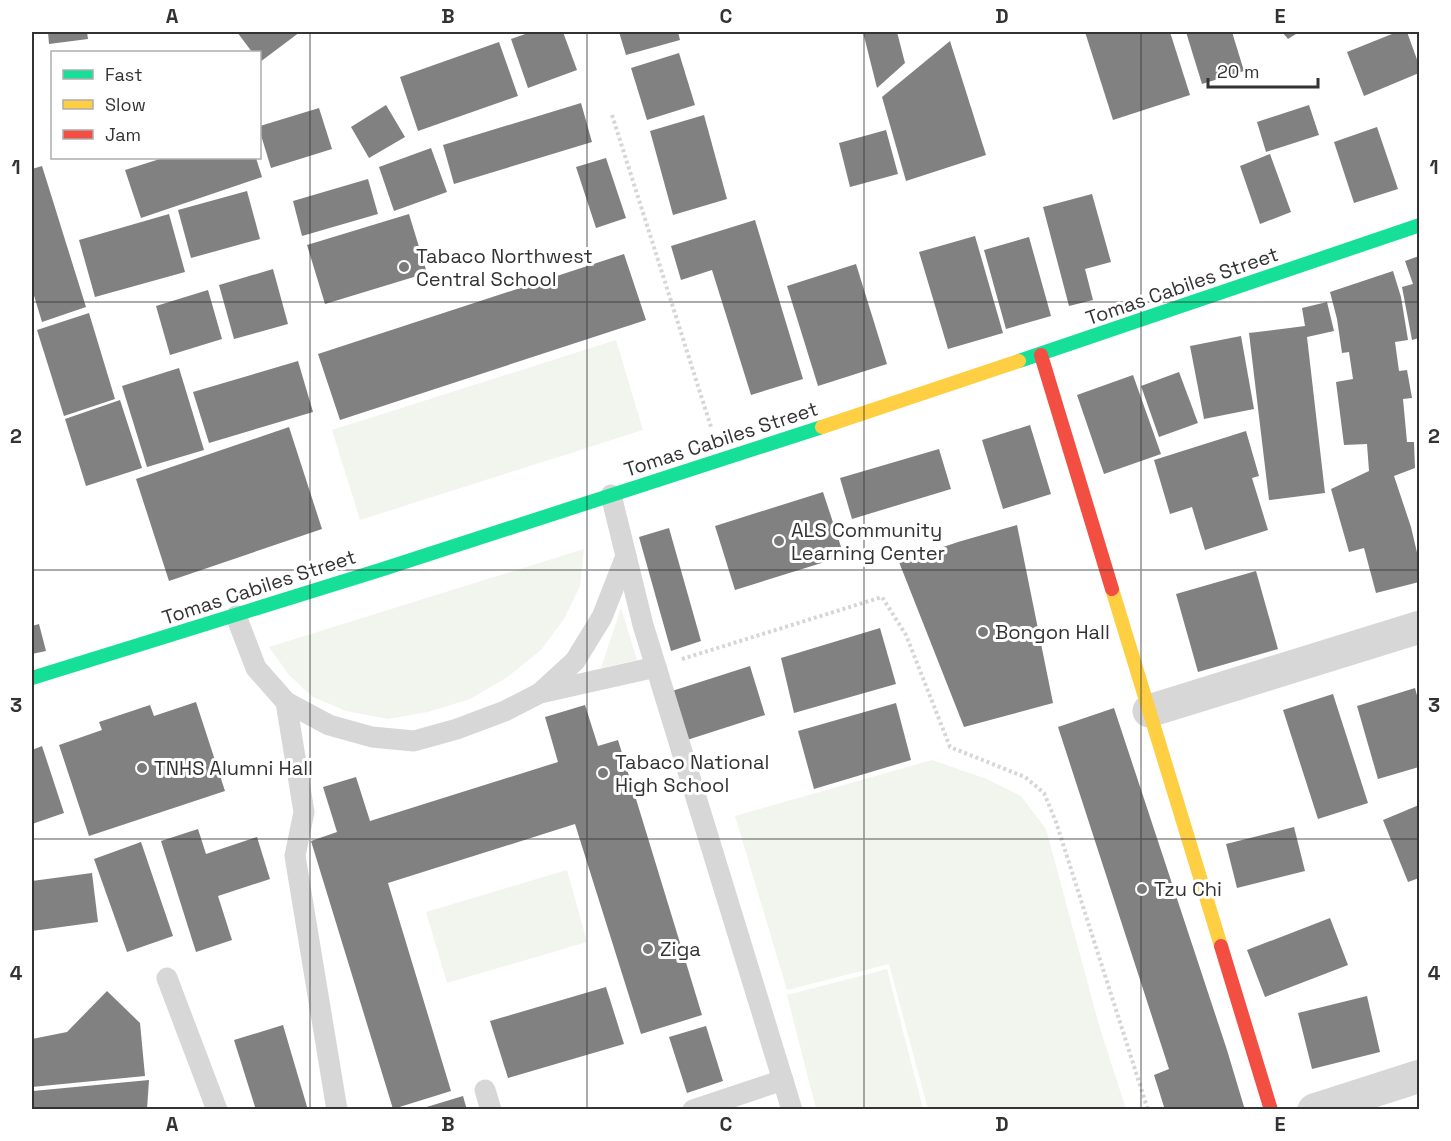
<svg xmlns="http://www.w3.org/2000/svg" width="1451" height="1141" font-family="'Space Grotesk',sans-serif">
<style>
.green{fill:#f1f5ed}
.building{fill:#818181}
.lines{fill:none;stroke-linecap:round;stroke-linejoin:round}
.path{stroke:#d6d6d6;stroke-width:4;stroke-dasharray:3 3;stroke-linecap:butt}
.lane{stroke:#d7d7d7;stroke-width:21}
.street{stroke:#d7d7d7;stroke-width:33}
.fast{stroke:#16e098;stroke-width:14}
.slow{stroke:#ffcf43;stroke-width:14}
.jam{stroke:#f24e42;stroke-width:14}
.grid{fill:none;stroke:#333;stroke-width:1.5;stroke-opacity:0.55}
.poi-dot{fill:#7a7a7a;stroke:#fff;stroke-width:2}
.labels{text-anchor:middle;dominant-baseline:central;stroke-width:6;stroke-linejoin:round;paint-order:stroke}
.poi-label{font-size:20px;fill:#333;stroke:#fff;text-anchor:start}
.street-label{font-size:20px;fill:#333;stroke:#fff}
.neatline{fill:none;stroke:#333;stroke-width:2}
.grid-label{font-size:20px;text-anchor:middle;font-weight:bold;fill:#333}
</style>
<rect width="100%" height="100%" fill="#fff"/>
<!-- green -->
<g class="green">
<path d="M616,340L643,430L360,520L332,430Z"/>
<path d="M584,549L580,586L564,619L541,650L506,678L470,699L428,712L388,719L346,711L313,697L289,675L269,647Z"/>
<path d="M621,608L637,660L601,668Z"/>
<path d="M932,760L987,779L1021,796L1046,829L1099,1025L1126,1109H928L889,964L787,990L735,816Z"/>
<path d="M567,870L587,942L447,983L426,912Z"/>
<path d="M887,969L923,1109H816L787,995Z"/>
</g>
<!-- building -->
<g class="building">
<path d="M48,32H87L88,39L49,44Z"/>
<path d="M237,32H300L260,62V52H252Z"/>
<path d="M531,32H563L577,70L528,88L511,39Z"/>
<path d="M619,32H678L680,40L626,55Z"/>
<path d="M863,32H897L905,63L877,88Z"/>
<path d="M1085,32H1170L1190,95L1113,120Z"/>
<path d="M1186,32H1232L1244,71L1202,84Z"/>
<path d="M1282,32H1299L1288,39Z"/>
<path d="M1397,32H1407L1419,65V73L1364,96L1347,52Z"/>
<path d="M950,41L986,155L906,181L882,97Z"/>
<path d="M499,42L518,96L418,131L400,77Z"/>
<path d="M679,53L695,105L647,120L631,68Z"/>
<path d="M581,103L592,142L454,184L443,145Z"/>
<path d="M386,105L405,137L369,158L351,127Z"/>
<path d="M1309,105L1319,135L1266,152L1257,122Z"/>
<path d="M319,108L332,149L271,168L260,132V126Z"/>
<path d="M704,115L727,199L673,215L650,131Z"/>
<path d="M1377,127L1398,189L1354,203L1334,142Z"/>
<path d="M886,130L898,174L850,187L839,143Z"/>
<path d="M431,148L447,192L394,211L379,167Z"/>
<path d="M1270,154L1291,212L1260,224L1240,166Z"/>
<path d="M163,158H256L262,177L141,218L125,170Z"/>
<path d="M606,158L626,218L596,228L576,167Z"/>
<path d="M42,166L86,307L42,322L32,289V169Z"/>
<path d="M368,179L378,214L302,236L293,201Z"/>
<path d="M247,191L260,239L191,258L178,210Z"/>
<path d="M1092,194L1111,262L1085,269L1093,300L1069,306L1043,207Z"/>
<path d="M169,214L185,272L95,297L79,240Z"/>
<path d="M409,214L427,273L325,304L307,245Z"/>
<path d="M755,220L803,379L751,395L712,270L681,280L671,246Z"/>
<path d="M975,236L1003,333L948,349L919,252Z"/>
<path d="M1029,237L1051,316L1006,329L984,250Z"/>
<path d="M624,254L646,320L340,420L318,354Z"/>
<path d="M1419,256V338L1412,340L1402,287L1413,284L1405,261Z"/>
<path d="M856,264L887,364L818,386L787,286Z"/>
<path d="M273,269L288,324L234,339L219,285Z"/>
<path d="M1393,271L1401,297L1408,340L1395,342L1399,371L1407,370L1412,398L1403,399L1407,442H1414L1415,468L1394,476L1411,527L1419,561V582L1376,593L1364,548L1349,552L1331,489L1369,471L1367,444L1344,445L1336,382L1353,379L1349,352L1342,353L1337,319L1330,292Z"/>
<path d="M208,290L222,339L170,355L156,306Z"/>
<path d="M1327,302L1334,331L1307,337L1325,493L1269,500L1249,333L1305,326L1302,308Z"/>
<path d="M89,313L115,399L64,416L37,330Z"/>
<path d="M1241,336L1254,409L1204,419L1190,346Z"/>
<path d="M298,361L313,412L209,443L193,392Z"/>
<path d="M179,368L204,450L147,467L122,386Z"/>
<path d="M1179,372L1198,423L1159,437L1141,386Z"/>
<path d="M1133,375L1161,454L1104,474L1077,395Z"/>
<path d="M120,400L142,468L86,486L65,419Z"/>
<path d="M1030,425L1051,494L1003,509L982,440Z"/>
<path d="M289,427L322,529L169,581L136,479Z"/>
<path d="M1246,431L1259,476L1252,478L1268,530L1205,550L1192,507L1170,514L1154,460Z"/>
<path d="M939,449L951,489L852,519L840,478Z"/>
<path d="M823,492L844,556L735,590L715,526Z"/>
<path d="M1017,525L1053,703L964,727L899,562L958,542Z"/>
<path d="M669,528L701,641L671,651L639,537Z"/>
<path d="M1256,571L1278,649L1198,672L1176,594Z"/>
<path d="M39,624L46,651L32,654V626Z"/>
<path d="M880,628L896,684L794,713L781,658Z"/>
<path d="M750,666L765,715L687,740L672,691Z"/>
<path d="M1415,688L1419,703V767L1378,779L1357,706Z"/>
<path d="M1333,694L1368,803L1318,819L1283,710Z"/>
<path d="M196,702L225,791L89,836L59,745L102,730L99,722L150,705L154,716Z"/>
<path d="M896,703L911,760L814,789L798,731Z"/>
<path d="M585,705L598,746L618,740L702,1015L641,1034L575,824L388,883L451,1091L393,1109L311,841L337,832L323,787L356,777L370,821L558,762L545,717Z"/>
<path d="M1114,708L1227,1050L1245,1110H1165L1154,1075L1169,1069L1058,727Z"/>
<path d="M42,746L64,813L32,824V750Z"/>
<path d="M1419,805V878L1408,882L1383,820Z"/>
<path d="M1294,827L1305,871L1237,888L1226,844Z"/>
<path d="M198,829L206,854L257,837L270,879L218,896L232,940L196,952L161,841Z"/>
<path d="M141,842L173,936L127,952L94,859Z"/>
<path d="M92,873L98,922L32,931V881Z"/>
<path d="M1330,918L1348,965L1265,997L1247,950Z"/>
<path d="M606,987L624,1044L508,1078L490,1021Z"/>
<path d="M107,991L140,1023L145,1076L32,1087V1039L67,1032Z"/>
<path d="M1367,996L1380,1052L1312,1069L1298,1013Z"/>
<path d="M283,1025L308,1110H256L234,1040Z"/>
<path d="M706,1026L723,1081L687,1093L669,1037Z"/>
<path d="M149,1080L147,1109L146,1110L34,1109L33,1091Z"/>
<path d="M463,1096L467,1110H420V1109Z"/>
</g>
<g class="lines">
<!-- path -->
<g class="path">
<path d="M612,115L711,427"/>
<path d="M682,659L882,597L906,635L950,747L1025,777L1044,793L1056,822L1148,1110"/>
</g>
<!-- lane -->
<g class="lane">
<path d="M626,556L643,625L656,667L792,1110"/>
<path d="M236,616L256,668L286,702L329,725L372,737L414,741L457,729L505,711L540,693L575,661L602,617L626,556L611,495"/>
<path d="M540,693L656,667"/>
<path d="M286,702L304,812L295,856L337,1110"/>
<path d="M167,978L217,1110"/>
<path d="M485,1090L491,1110"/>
<path d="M693,1110L783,1080"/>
</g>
<!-- street -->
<g class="street">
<path d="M1149,711L1420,627"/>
<path d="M1314,1110L1420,1076"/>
</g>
<!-- fast -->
<g class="fast">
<path d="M1019,361L1420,225"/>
<path d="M32,678L380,570L822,427"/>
</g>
<!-- slow -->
<g class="slow">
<path d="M822,427L1019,361"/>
<path d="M1112,589L1221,946"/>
</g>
<!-- jam -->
<g class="jam">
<path d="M1041,355L1112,589"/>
<path d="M1221,946L1271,1110"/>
</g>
</g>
<!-- grid -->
<path class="grid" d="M310,32V1110M587,32V1110M864,32V1110M1141,32V1110M32,302H1420M32,570H1420M32,839H1420"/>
<!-- markers -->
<g class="poi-dot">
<circle cx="404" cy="267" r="6"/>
<circle cx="779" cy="541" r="6"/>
<circle cx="983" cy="632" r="6"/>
<circle cx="142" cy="768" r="6"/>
<circle cx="603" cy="773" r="6"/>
<circle cx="1142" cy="889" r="6"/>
<circle cx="648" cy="949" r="6"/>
</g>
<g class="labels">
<!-- poi labels -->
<g class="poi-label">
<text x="416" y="256">Tabaco Northwest<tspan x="416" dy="23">Central School</tspan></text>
<text x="791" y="530">ALS Community<tspan x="791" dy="23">Learning Center</tspan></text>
<text x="995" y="632">Bongon Hall</text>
<text x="615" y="762">Tabaco National<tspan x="615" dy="23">High School</tspan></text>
<text x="154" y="768">TNHS Alumni Hall</text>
<text x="1154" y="889">Tzu Chi</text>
<text x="660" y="949">Ziga</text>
</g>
<!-- street labels -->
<g class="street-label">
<text transform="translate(1182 286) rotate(-19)">Tomas Cabiles Street</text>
<text transform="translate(721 439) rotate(-18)">Tomas Cabiles Street</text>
<text transform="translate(259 587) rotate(-18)">Tomas Cabiles Street</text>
</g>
</g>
<!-- border -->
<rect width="1451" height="1141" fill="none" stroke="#ffffff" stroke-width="66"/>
<!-- legend -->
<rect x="51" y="51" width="210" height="108" fill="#ffffff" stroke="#adadad" stroke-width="1.5"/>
<rect x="63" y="70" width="30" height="9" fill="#16e098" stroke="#adadad" stroke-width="1.5"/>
<text x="105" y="81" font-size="18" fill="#333333">Fast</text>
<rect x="63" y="100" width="30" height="9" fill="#ffcf43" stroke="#adadad" stroke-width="1.5"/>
<text x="105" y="111" font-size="18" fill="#333333">Slow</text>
<rect x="63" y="130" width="30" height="9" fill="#f24e42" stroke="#adadad" stroke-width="1.5"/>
<text x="105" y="141" font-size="18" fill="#333333">Jam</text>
<!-- scale -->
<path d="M1208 78v9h110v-9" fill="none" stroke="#333333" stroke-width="3"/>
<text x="1217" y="78" font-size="18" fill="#333333" stroke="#ffffff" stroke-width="4.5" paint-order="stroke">20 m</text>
<rect x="33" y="33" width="1385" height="1075" class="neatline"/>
<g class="grid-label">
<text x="172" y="23">A</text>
<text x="448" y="23">B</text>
<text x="726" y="23">C</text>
<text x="1002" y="23">D</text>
<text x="1280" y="23">E</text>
<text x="16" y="174">1</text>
<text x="1434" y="174">1</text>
<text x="16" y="443">2</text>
<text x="1434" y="443">2</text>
<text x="16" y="712">3</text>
<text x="1434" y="712">3</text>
<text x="16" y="980">4</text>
<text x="1434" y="980">4</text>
<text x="172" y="1131">A</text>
<text x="448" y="1131">B</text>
<text x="726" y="1131">C</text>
<text x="1002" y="1131">D</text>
<text x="1280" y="1131">E</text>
</g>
</svg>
